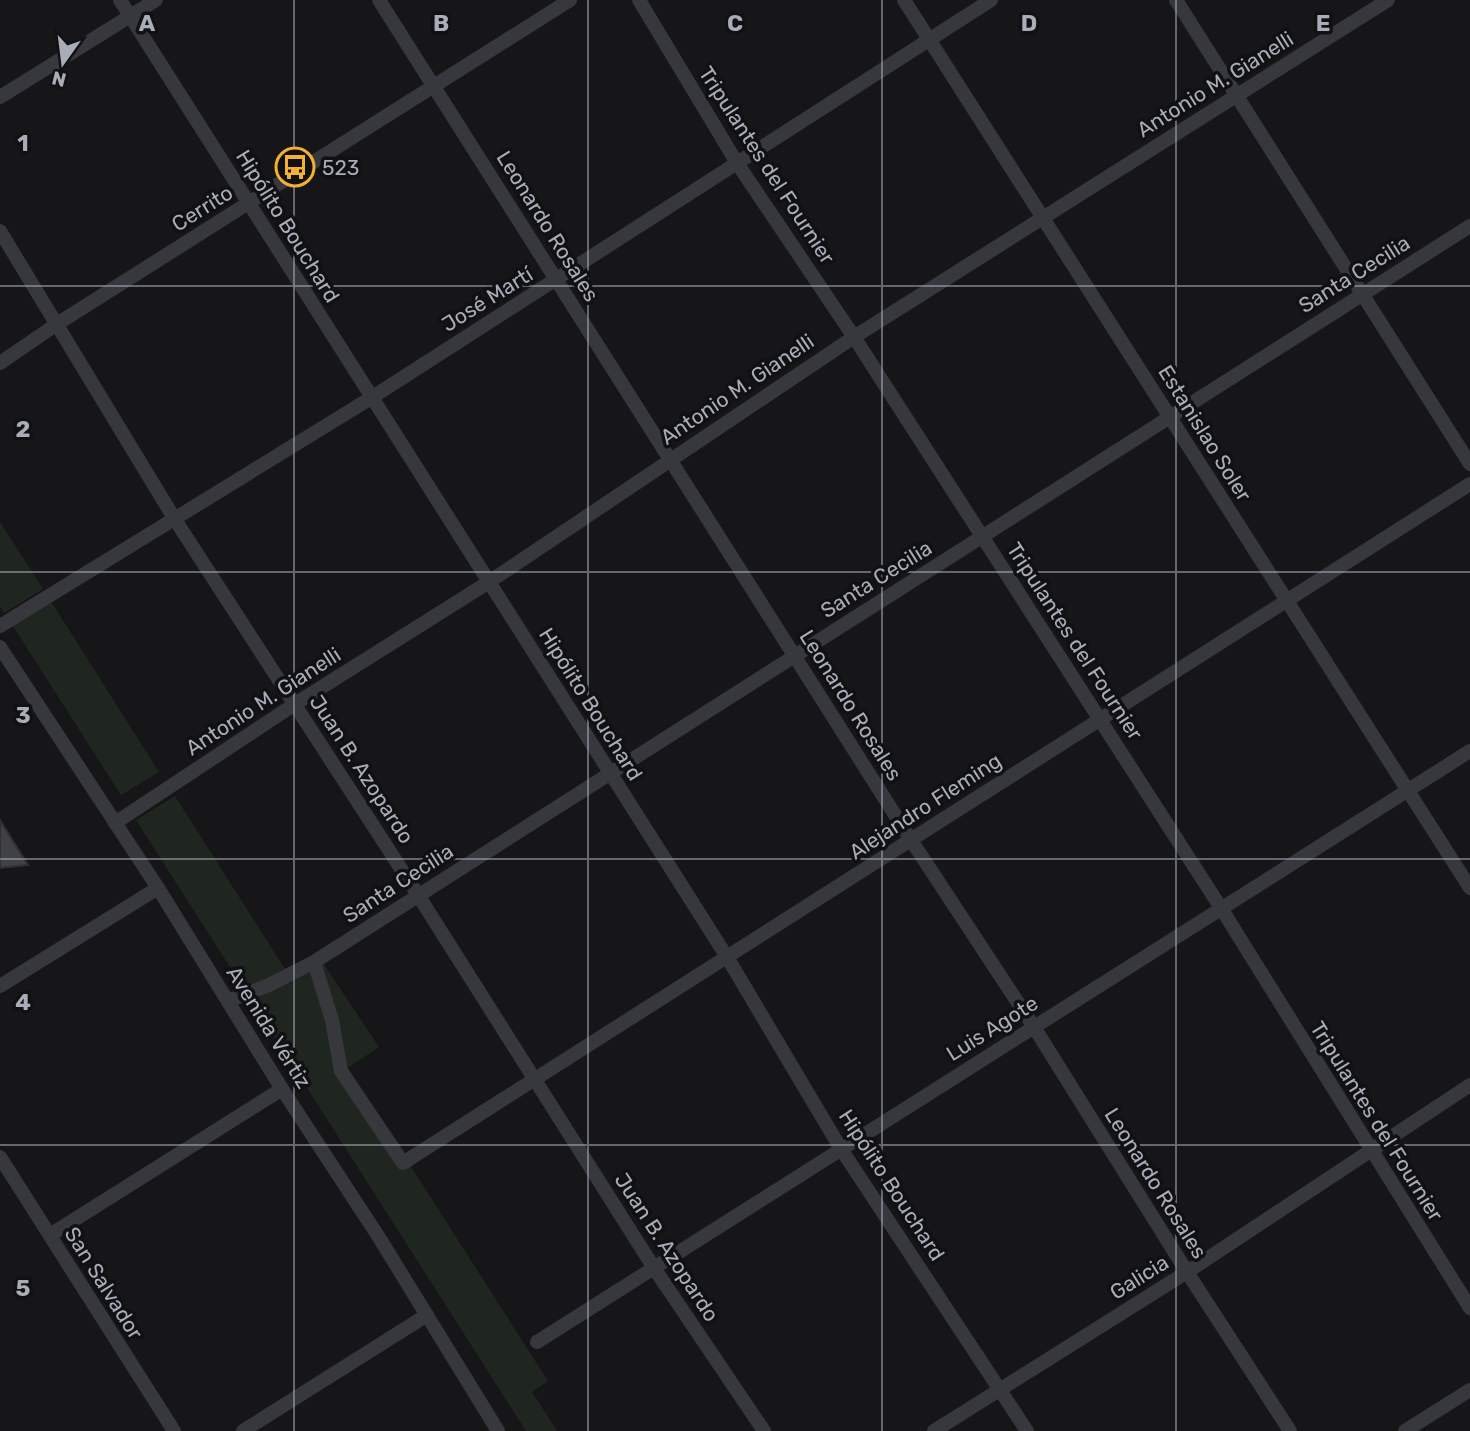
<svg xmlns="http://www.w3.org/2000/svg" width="1470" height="1431" font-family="Rubik,sans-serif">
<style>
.green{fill:#1e261f}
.building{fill:#404145;stroke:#303034;stroke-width:2}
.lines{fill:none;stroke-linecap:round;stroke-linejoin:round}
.minor{stroke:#37383d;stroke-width:14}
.grid{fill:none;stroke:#a8adb8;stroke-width:2;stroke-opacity:0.55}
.labels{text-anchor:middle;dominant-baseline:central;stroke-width:7;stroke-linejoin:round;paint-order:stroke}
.street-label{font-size:21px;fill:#a8adb8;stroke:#111113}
.poi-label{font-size:21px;fill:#a8adb8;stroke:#111113;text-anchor:start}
.grid-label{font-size:23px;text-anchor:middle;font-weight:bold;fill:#a8adb8;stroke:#111113;stroke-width:7;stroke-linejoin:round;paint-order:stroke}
</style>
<rect width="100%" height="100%" fill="#161618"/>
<!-- green -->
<g class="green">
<path d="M0,522L43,589L4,613L0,606Z"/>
<path d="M50,600L159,772L121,795L11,623Z"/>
<path d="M175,796L285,969L266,980L242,986L136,820Z"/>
<path d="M323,963L379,1047L348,1068L548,1381L532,1392L557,1431H526L251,1000Z"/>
</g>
<!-- building -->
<path class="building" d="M0,820L28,865L0,868Z"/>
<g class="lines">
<!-- minor -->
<g class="minor">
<path d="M120,0L727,957L841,1149L1027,1431"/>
<path d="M379,0L911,840L1034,1027L1187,1272L1290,1431"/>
<path d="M639,0L737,163L854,337L1221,908L1470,1308"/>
<path d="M904,0L1470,888"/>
<path d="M1176,0L1470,464"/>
<path d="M0,97L156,0"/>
<path d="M0,231L174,518L418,895L654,1268L764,1431"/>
<path d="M0,363L57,324L570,0"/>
<path d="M0,626L371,398L991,0"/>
<path d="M0,647L158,888L282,1089L380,1239L498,1431"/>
<path d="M115,823L295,704L489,582L854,337L1388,0"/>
<path d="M314,962L332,1020L341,1071L403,1163L1470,484"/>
<path d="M0,986L158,888"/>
<path d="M228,1001L269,985L314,962L1470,226"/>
<path d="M0,1157L174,1431"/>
<path d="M50,1235L282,1089"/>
<path d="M537,1342L1470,751"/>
<path d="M243,1431L427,1315"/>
<path d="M934,1431L1187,1272L1470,1085"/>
<path d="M1405,1431L1470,1390"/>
</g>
</g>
<!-- grid -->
<path class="grid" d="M294,0V1431M588,0V1431M882,0V1431M1176,0V1431M0,286H1470M0,572H1470M0,859H1470M0,1145H1470"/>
<!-- icons -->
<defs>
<symbol id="bus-ring" viewBox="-11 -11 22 22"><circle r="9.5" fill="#111113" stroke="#f2b134" stroke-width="1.5"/><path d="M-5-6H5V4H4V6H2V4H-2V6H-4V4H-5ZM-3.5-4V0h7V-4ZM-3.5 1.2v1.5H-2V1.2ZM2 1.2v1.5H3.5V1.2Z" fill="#f2b134"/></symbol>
</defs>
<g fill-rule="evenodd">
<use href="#bus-ring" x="273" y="145" width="44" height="44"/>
</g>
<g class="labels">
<!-- street labels -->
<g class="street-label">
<text transform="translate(1215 84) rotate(-32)">Antonio M. Gianelli</text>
<text transform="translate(767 165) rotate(57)">Tripulantes del Fournier</text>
<text transform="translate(202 208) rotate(-32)">Cerrito</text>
<text transform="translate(288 226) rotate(58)">Hipólito Bouchard</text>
<text transform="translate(548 226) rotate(58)">Leonardo Rosales</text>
<text transform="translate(1354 274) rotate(-32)">Santa Cecilia</text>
<text transform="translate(487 299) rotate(-32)">José Martí</text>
<text transform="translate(737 389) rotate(-34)">Antonio M. Gianelli</text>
<text transform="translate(1205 433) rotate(58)">Estanislao Soler</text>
<text transform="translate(876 579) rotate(-32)">Santa Cecilia</text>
<text transform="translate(1075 641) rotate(57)">Tripulantes del Fournier</text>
<text transform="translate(263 701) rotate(-33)">Antonio M. Gianelli</text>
<text transform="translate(591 704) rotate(58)">Hipólito Bouchard</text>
<text transform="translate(851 705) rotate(58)">Leonardo Rosales</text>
<text transform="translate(362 769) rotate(57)">Juan B. Azopardo</text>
<text transform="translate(925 806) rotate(-33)">Alejandro Fleming</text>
<text transform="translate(398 883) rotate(-33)">Santa Cecilia</text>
<text transform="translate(269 1027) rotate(58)">Avenida Vértiz</text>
<text transform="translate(992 1028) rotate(-32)">Luis Agote</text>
<text transform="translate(1377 1121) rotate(58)">Tripulantes del Fournier</text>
<text transform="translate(1156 1183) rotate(58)">Leonardo Rosales</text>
<text transform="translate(892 1185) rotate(57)">Hipólito Bouchard</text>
<text transform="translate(667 1247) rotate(57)">Juan B. Azopardo</text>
<text transform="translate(1139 1277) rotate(-32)">Galicia</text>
<text transform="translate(104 1283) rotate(58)">San Salvador</text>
</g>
<!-- poi labels -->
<g class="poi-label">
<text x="322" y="167">523</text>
</g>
</g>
<g class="grid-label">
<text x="147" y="31">A</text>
<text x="441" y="31">B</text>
<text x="735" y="31">C</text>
<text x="1029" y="31">D</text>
<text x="1323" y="31">E</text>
<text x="23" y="151">1</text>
<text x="23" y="437">2</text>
<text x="23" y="723">3</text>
<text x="23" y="1010">4</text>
<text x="23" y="1296">5</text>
</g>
<!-- north arrow -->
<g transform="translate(63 63) rotate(194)" stroke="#111113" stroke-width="5" paint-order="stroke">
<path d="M0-5L12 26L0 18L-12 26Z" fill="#a8adb8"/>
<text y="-10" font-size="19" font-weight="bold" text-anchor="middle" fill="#a8adb8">N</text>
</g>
</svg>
